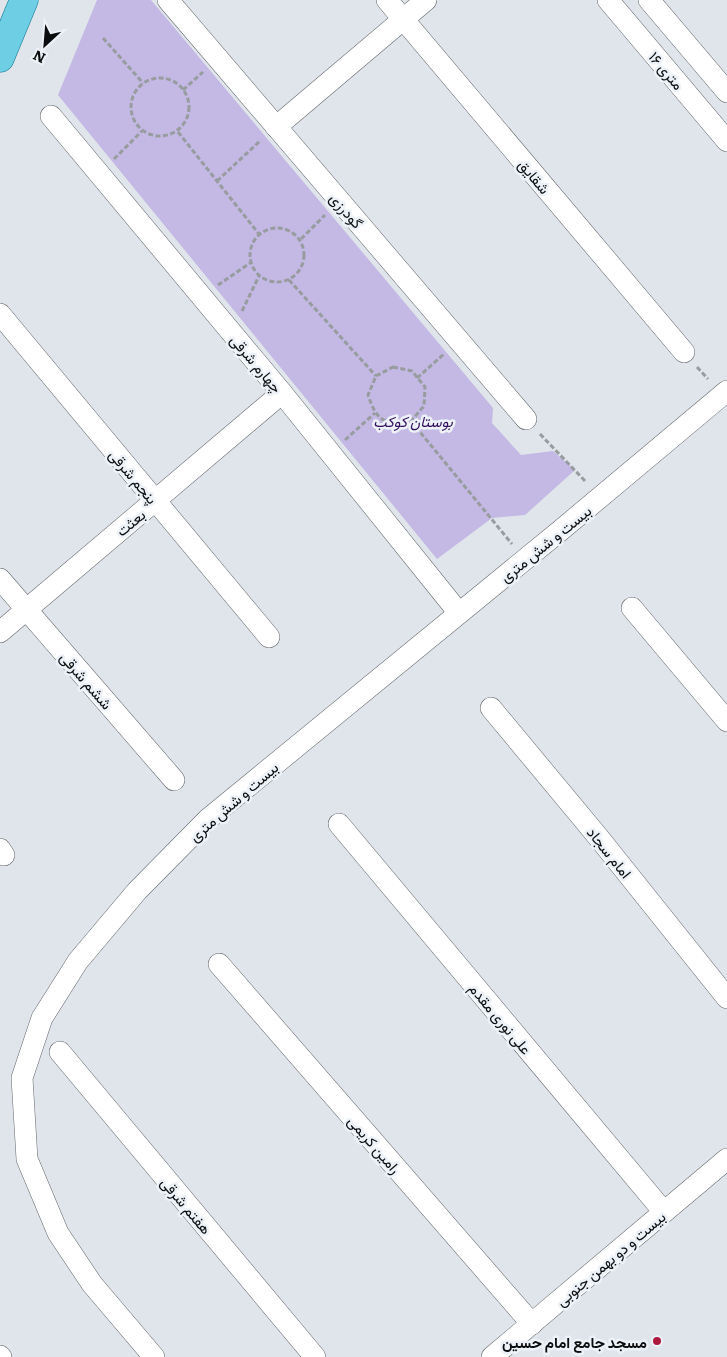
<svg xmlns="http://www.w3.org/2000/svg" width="727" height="1357" font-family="Literata,Vazirmatn,serif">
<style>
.green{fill:#c4b8e4}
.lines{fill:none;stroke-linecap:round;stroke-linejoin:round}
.minor-casing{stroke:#63676c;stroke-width:22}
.major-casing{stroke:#0c758d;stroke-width:29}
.path{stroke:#979c9f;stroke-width:3;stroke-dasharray:5 2.5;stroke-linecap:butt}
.minor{stroke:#fff;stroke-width:21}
.major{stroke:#6dcee4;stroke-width:28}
.poi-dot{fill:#ad183d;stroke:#edf2f8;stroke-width:2}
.labels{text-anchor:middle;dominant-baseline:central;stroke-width:5;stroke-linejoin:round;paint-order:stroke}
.street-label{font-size:15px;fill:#0b0d0e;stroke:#edf2f8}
.park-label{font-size:15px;font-style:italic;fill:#340f60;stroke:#edf2f8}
.poi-label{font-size:15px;font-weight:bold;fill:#0b0d0e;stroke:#edf2f8;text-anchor:end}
</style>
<rect width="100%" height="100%" fill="#dfe5ea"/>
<!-- green -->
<path class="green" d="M97,0H151L493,408L492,423L521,455L553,451L575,470L525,515L492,518L437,559L58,95Z"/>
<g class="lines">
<defs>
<g id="minor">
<path d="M168,0L526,419"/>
<path d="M387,0L684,352"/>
<path d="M608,0L727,141"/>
<path d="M649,0L727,92"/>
<path d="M51,116L282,393L459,613"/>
<path d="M276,127L426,0"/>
<path d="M0,314L269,637"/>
<path d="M0,579L174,780"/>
<path d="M632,608L727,721"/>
<path d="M0,632L282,393"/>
<path d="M491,708L599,838L727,998"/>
<path d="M339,824L664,1212"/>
<path d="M0,849L4,855"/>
<path d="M219,964L532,1324"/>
<path d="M60,1052L315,1357"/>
<path d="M0,1356L1,1357"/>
<path d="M154,1357L92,1284L58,1233L27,1159L22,1078L42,1018L78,961L137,891L208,819L561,530L727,391"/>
<path d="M492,1357L727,1159"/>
</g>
<path id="major" d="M0,58L24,0"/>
</defs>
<!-- minor casing -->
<use href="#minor" class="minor-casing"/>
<!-- major casing -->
<use href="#major" class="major-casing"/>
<!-- path -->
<g class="path">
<path d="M103,38L143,83"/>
<circle cx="160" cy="107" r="29"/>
<path d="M183,90L203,72"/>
<path d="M178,132L259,234"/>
<path d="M114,159L142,131"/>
<path d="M217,181L260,141"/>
<circle cx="277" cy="255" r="27"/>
<path d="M301,239L325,215"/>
<path d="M289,280L376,376"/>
<path d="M218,285L250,263"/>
<path d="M242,311L259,276"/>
<path d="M393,367L412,371L425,387L424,406L411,421C383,425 377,421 368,395L376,376Z"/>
<path d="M697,367L708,379"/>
<path d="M417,378L444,354"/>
<path d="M411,421L512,544"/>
<path d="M540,434L586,482"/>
<path d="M345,440L375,413"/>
</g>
<!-- minor -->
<use href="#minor" class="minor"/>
<!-- major -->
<use href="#major" class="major"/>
</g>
<!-- markers -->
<circle class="poi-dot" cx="657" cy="1341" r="5"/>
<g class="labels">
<!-- street labels -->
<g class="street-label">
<text transform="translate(667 70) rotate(50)">۱۶ متری</text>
<text transform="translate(535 176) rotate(50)">شقایق</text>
<text transform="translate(347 210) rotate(49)">گودرزی</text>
<text transform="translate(257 363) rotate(50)">چهارم شرقی</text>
<text transform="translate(134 476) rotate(50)">پنجم شرقی</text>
<text transform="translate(130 522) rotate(-40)">بعثت</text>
<text transform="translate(545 543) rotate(-39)">بیست و شش متری</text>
<text transform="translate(87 680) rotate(49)">ششم شرقی</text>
<text transform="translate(233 801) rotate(-41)">بیست و شش متری</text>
<text transform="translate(610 852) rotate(51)">امام سجاد</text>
<text transform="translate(501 1018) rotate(50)">علی نوری مقدم</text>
<text transform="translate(375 1144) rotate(49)">رامین کریمی</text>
<text transform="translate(187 1205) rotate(50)">هفتم شرقی</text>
<text transform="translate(610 1258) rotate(-40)">بیست و دو بهمن جنوبی</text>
</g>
<!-- park labels -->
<g class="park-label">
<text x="413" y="420">بوستان کوکب</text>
</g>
<!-- poi labels -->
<g class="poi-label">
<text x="647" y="1341">مسجد جامع امام حسین</text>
</g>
</g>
<!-- north arrow -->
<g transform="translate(45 45) rotate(206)" stroke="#edf2f8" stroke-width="4" paint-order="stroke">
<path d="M0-4L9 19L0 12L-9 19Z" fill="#0b0d0e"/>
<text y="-8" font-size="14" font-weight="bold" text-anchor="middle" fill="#0b0d0e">N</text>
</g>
</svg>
